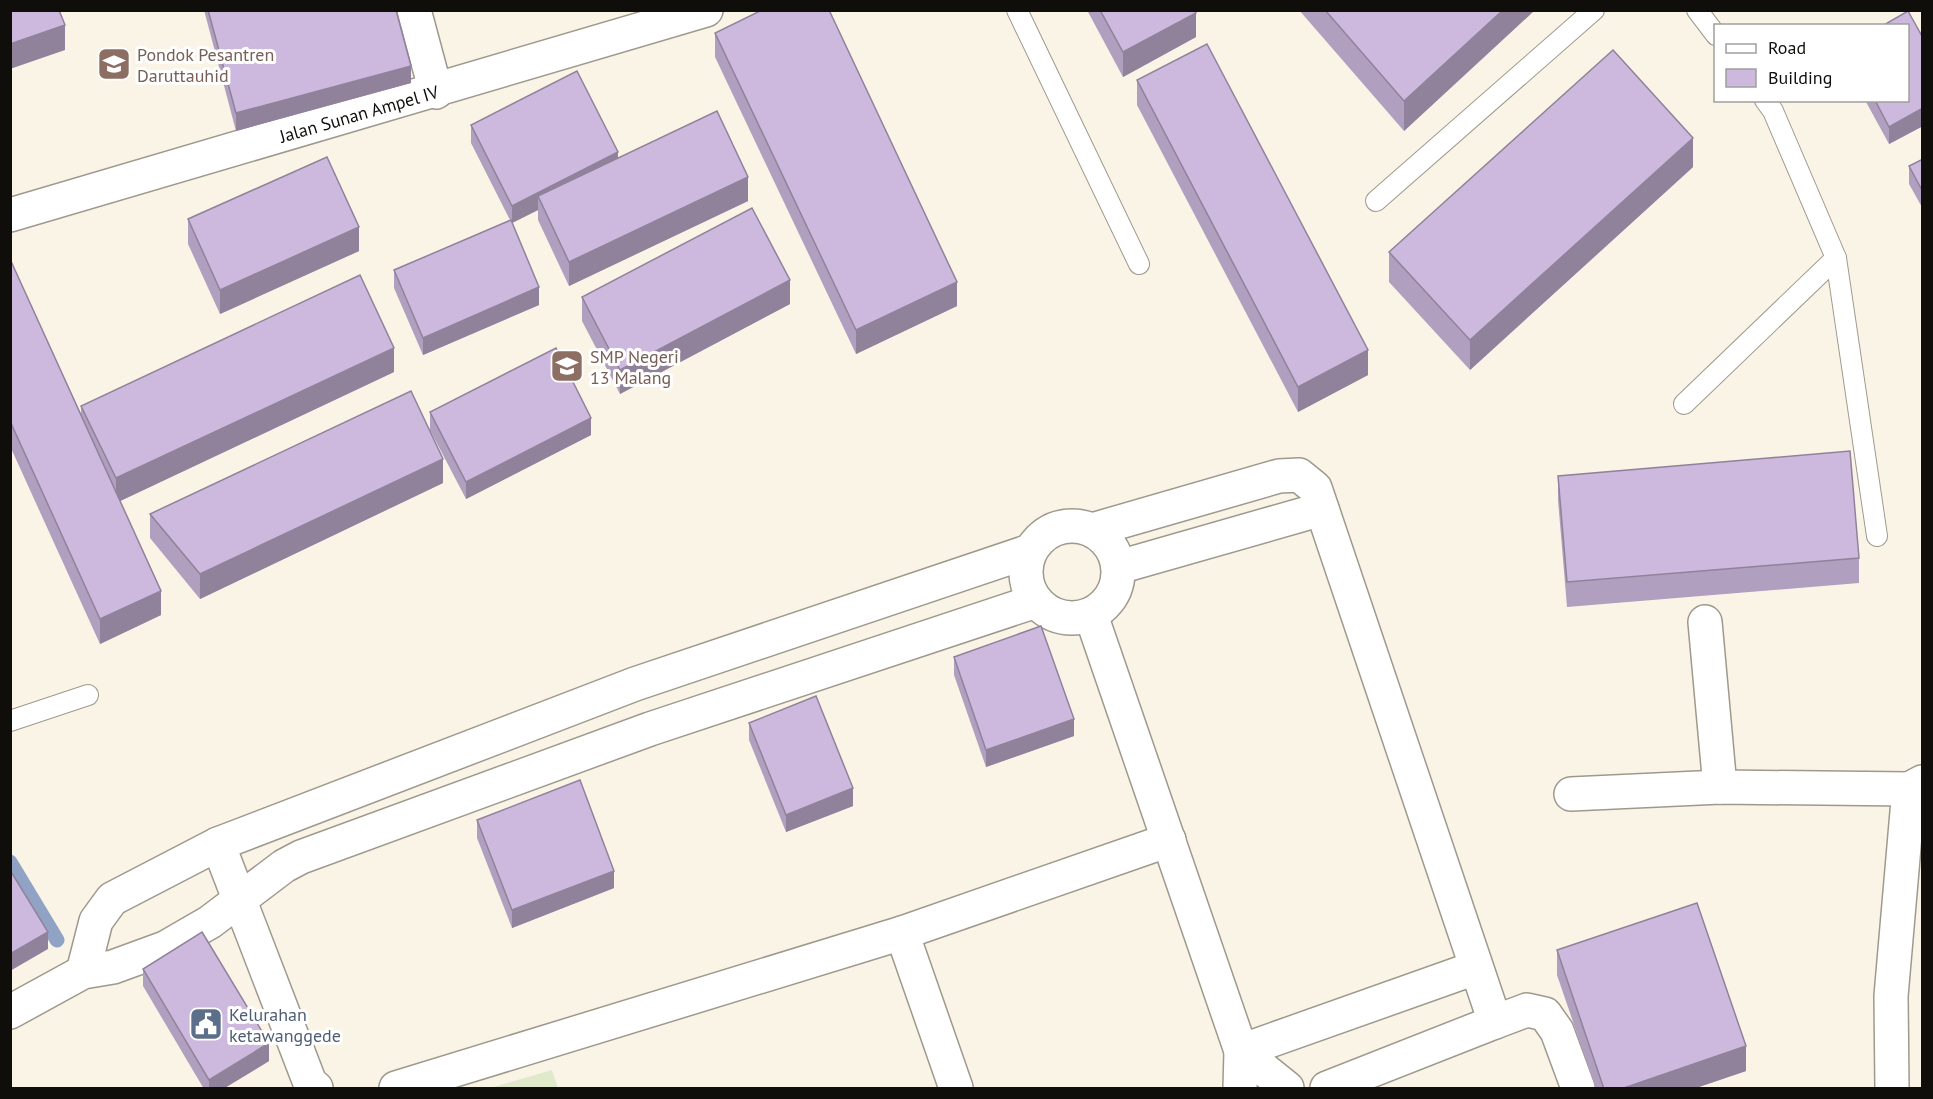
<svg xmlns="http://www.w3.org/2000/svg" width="1933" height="1099" font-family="'PT Sans',sans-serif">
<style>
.green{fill:#e0eaca}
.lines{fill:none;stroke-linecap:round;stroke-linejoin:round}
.stream{stroke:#91a3c5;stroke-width:15}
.lane-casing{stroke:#9f998d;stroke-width:22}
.street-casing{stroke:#9f998d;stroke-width:36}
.lane{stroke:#fff;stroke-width:20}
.street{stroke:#fff;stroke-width:33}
.wall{fill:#b09fbe}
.shaded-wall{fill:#90829b}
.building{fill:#cdb9dd;stroke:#90829b;stroke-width:1.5}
.labels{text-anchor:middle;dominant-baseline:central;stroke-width:6;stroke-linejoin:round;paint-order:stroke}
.education-label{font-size:18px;fill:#785e54;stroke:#fff;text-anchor:start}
.street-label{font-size:18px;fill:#100e0a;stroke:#fff}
.service-label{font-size:18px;fill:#4e5e75;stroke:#fff;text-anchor:start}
</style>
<rect width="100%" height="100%" fill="#faf4e7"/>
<!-- green -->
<path class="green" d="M552,1070L558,1088H490Z"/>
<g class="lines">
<!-- stream -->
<path class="stream" d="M10,862L57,940"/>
<defs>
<g id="lane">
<path d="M1017,10L1139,264"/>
<path d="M1697,10L1716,35"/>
<path d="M1376,201L1594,10"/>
<path d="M1836,258L1877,536"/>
<path d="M1684,404L1836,258L1773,111L1765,100"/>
<path d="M10,721L88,695"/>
</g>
<g id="street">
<path d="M414,10L436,92"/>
<path d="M10,215L706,10"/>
<circle cx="1072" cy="572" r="46"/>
<path d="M1092,530L1279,476L1299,475L1315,488L1495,1022L1527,1010L1545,1014L1557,1031L1578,1088"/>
<path d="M1119,567L1322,509"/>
<path d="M1091,615L1241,1051L1287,1088"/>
<path d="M1705,622L1720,787"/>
<path d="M1571,794L1720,787L1909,789"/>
<path d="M218,844L310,1083L316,1088"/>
<path d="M902,933L956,1088"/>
<path d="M83,972L96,921L112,899L218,844L635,684L1030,551"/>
<path d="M10,1012L83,972L113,967L165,948L210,922L284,866L301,857L650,729L1036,601"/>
<path d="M396,1088L902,933L1169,840"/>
<path d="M1240,1088L1241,1051L1475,968"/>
<path d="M1327,1088L1495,1022"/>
<path d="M1892,1088L1891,996L1909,789L1922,782"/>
</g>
</defs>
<!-- lane casing -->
<use href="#lane" class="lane-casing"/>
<!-- street casing -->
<use href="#street" class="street-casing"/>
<!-- lane -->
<use href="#lane" class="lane"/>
<!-- street -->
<use href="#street" class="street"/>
</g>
<!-- wall -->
<g class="wall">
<path d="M204,10H396L411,83L236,131Z"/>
<path d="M1087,10H1195L1196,37L1123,77Z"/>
<path d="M1299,10H1535L1404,131Z"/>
<path d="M715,33L957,306L856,354L715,57Z"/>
<path d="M1923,38V126L1889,144L1865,100H1908Z"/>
<path d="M1137,80L1368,375L1298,412L1137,105Z"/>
<path d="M471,125L618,158L748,201L569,286L538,220V210L512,223L539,305L423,355L394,288V270L510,220L471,143Z"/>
<path d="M1923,159V209L1909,184V166Z"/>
<path d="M1693,167L1470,370L1389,282V252Z"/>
<path d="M188,219L359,251L220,314L188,244Z"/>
<path d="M10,259L81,414V406L394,372L120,501L161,615L100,644L10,446Z"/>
<path d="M582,297L790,304L620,394L582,321Z"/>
<path d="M430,412L591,435L466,499L430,430Z"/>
<path d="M1558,476L1859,558V583L1567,607L1558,500Z"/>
<path d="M443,483L200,599L150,538V514Z"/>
<path d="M954,657L1074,736L986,767L954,675Z"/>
<path d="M749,723L853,806L786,832L749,740Z"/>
<path d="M477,820L614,888L512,928L477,838Z"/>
<path d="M1557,950L1746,1071L1693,1089H1596L1557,975Z"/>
<path d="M143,969L269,1061L223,1089H204L143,986Z"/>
</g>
<!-- shaded-wall -->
<g class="shaded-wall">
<path d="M1503,10H1535L1404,131V101Z"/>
<path d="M1196,13V37L1123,77V52Z"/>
<path d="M65,25V50L10,69V44Z"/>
<path d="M411,66V83L236,131V113Z"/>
<path d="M1923,108V126L1889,144V127Z"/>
<path d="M1693,138V167L1470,370V340Z"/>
<path d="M618,152V169L538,196V210L512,223V206Z"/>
<path d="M748,177V201L569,286V262Z"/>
<path d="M359,227V251L220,314V290Z"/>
<path d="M790,280V304L620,394V370Z"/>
<path d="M957,282V306L856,354V330Z"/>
<path d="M539,287V305L423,355V338Z"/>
<path d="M394,348V372L116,503V478Z"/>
<path d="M1368,350V375L1298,412V387Z"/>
<path d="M591,418V435L466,499V482Z"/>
<path d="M443,459V483L200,599V574Z"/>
<path d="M161,591V615L100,644V619Z"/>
<path d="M1074,719V736L986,767V750Z"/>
<path d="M853,788V806L786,832V815Z"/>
<path d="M614,871V888L512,928V910Z"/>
<path d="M48,932V949L10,971V954Z"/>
<path d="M269,1043V1061L223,1089H209V1080Z"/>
<path d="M1746,1046V1071L1693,1089H1621Z"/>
</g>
<!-- building -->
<g class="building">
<path d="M10,10H59L65,25L10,44Z"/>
<path d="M208,10H396L411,66L236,113Z"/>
<path d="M762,10H829L957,282L856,330L715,33Z"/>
<path d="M1100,10H1195L1196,13L1123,52Z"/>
<path d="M1325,10H1503L1404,101Z"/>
<path d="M1908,11L1923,38V108L1889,127L1875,100H1908V26H1882Z"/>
<path d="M1207,44L1368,350L1298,387L1137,80Z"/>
<path d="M1613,50L1693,138L1470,340L1389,252Z"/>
<path d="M577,71L618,152L512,206L471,125Z"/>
<path d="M717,111L748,177L569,262L538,196Z"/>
<path d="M327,157L359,227L220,290L188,219Z"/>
<path d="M1923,159V192L1909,166Z"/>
<path d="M752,208L790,280L620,370L582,297Z"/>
<path d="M511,220L539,287L423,338L394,270Z"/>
<path d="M10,259L161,591L100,619L10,421Z"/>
<path d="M360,275L394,348L116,478L81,406Z"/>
<path d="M556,348L591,418L466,482L430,412Z"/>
<path d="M411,391L443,459L200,574L150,514Z"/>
<path d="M1850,451L1859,558L1567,582L1558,476Z"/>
<path d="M1041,626L1074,719L986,750L954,657Z"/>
<path d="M816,696L853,788L786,815L749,723Z"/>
<path d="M580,780L614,871L512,910L477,820Z"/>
<path d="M10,870L48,932L10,954Z"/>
<path d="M1697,903L1746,1046L1621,1089H1604L1557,950Z"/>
<path d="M202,932L269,1043L209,1080L143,969Z"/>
</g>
<!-- icons -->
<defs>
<symbol id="school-square" viewBox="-11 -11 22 22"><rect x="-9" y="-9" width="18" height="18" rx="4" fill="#8d6e63" stroke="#fff"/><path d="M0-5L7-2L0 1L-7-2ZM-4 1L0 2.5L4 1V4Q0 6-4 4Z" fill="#fff"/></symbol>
<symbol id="civic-square" viewBox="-11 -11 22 22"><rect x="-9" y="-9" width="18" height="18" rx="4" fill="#5c6f8a" stroke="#fff"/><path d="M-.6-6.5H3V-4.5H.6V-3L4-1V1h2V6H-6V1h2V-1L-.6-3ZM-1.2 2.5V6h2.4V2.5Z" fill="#fff"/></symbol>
</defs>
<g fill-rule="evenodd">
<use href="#school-square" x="95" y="45" width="38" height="38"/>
<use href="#school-square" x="548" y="347" width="38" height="38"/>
<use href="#civic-square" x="187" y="1005" width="38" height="38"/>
</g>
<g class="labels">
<!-- education labels -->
<g class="education-label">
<text x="137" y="54">Pondok Pesantren<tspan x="137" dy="21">Daruttauhid</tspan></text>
<text x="590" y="356">SMP Negeri<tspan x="590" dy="21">13 Malang</tspan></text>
</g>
<!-- street labels -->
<g class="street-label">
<text transform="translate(359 114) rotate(-16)">Jalan Sunan Ampel IV</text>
</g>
<!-- service labels -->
<g class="service-label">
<text x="229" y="1014">Kelurahan<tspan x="229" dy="21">ketawanggede</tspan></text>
</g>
</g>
<!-- border -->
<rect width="1933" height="1099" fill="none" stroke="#100e0a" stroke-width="24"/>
<!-- legend -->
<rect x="1714" y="24" width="195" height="78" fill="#ffffff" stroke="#9f9f9d" stroke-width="1.5"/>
<rect x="1726" y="44" width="30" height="9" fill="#ffffff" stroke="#9f9f9d" stroke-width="1.5"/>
<text x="1768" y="54" font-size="18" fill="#100e0a">Road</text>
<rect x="1726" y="69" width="30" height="18" fill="#cdb9dd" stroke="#9f9f9d" stroke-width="1.5"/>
<text x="1768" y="84" font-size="18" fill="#100e0a">Building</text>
</svg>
